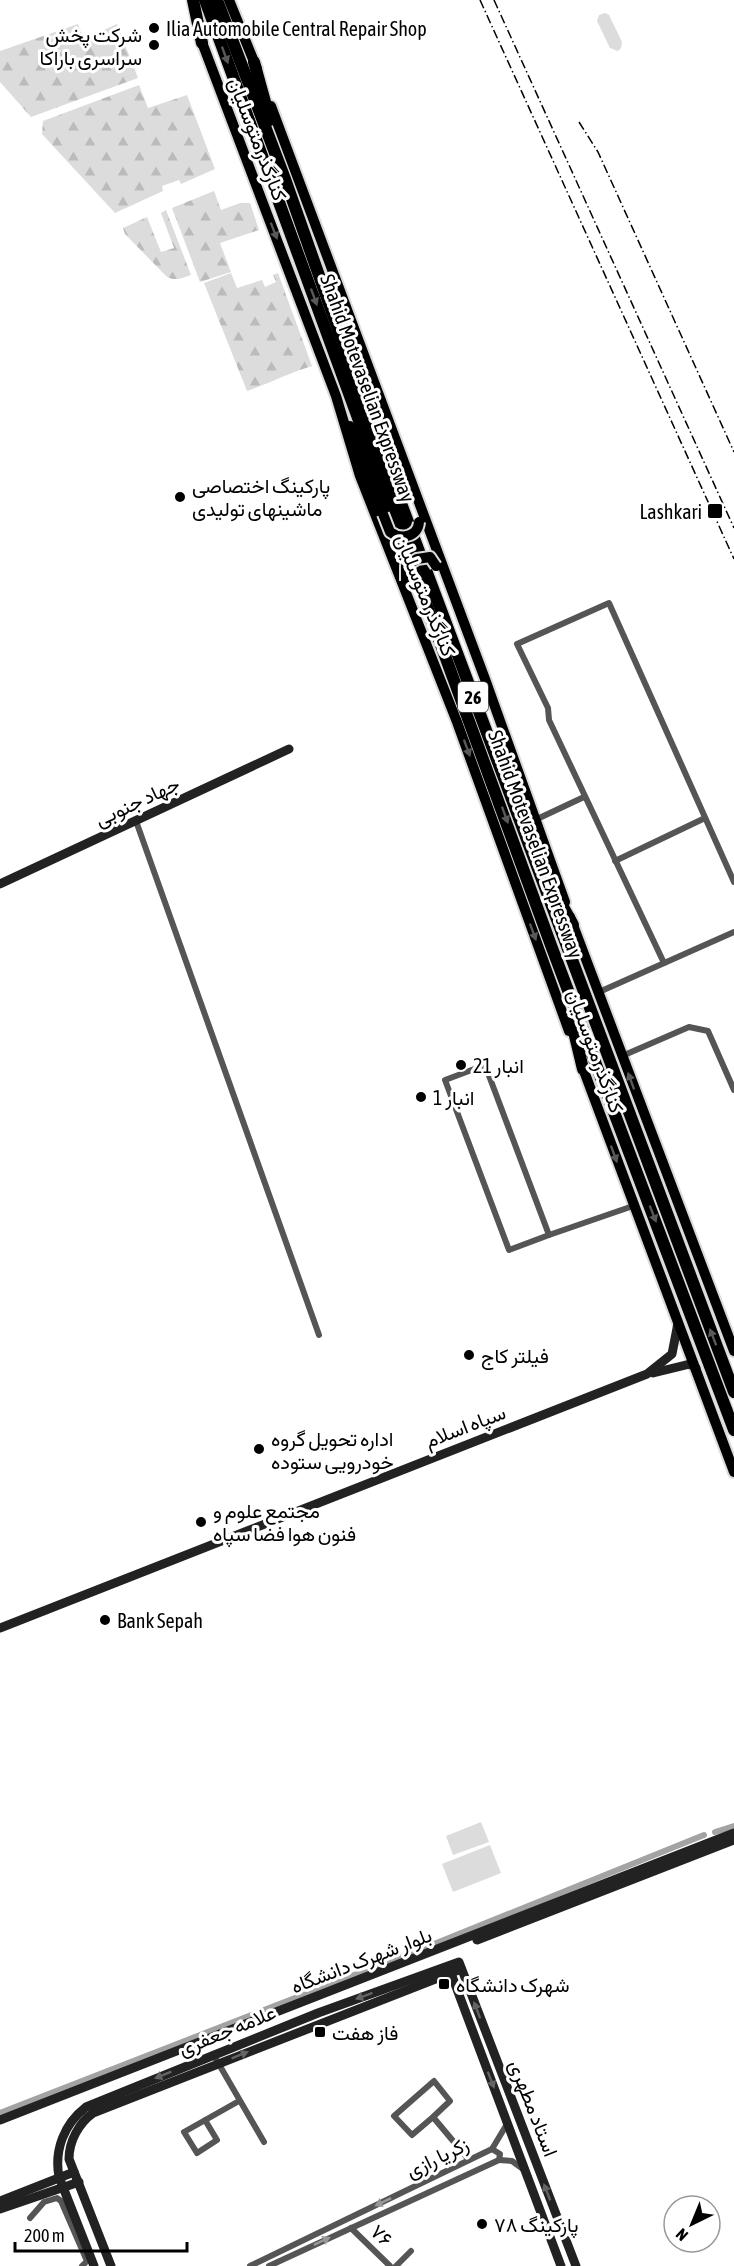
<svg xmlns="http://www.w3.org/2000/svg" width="734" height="2266" font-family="'Asap Condensed',Vazirmatn,sans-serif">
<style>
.grass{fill:#dcdcdc}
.forest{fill:url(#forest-firs)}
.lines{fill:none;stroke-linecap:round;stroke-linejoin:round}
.canal{stroke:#a3a3a3;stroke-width:6}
.primary-casing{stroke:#dbdbdb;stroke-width:14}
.highway-casing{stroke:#dbdbdb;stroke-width:15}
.street{stroke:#555;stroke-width:6}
.secondary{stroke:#222;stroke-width:9}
.primary{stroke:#000;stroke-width:10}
.highway{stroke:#000;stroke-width:12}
.rail{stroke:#000;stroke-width:1.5;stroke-dasharray:9 3 1.5 3;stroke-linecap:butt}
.primary-bridge-casing{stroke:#dbdbdb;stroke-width:14;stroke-linecap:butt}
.primary-bridge{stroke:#000;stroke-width:10}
.oneway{fill:#595959}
.oneway2{fill:#646464}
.oneway3{fill:#999}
.poi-dot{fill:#000;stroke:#fff;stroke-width:2}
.labels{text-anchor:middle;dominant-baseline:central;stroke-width:6;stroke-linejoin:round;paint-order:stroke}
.shield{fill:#fff;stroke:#4c4c4c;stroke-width:1.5}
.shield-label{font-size:18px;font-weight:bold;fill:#000}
.poi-label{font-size:20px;fill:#000;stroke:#fff;text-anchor:start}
.street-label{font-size:20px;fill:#000;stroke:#fff}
</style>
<defs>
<pattern id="forest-firs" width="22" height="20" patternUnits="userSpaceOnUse" patternTransform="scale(1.5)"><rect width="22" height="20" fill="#dcdcdc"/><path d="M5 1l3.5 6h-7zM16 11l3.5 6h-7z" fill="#bbb"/></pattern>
</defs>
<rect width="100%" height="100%" fill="#fff"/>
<!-- grass -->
<g class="grass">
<path d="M605,13L609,15L622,42L621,48L618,51L610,48L597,21L599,15Z"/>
<path d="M481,1822L489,1842L453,1855L446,1836Z"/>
<path d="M490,1845L501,1873L453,1892L442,1864Z"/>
</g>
<!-- forest -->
<g class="forest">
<path d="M78,24L84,39L117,24L138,78L31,117L0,82V51Z"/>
<path d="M139,85L148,108L187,95L215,169L181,184L179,180L162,186L163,191L115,213L42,134L43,121Z"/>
<path d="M214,191L221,210L240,203H250L259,230L220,243L231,272L200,282L172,208Z"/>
<path d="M166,210L191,275C182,278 175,282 166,276L125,234L123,228L147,217L161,252L174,248L161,213Z"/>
<path d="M231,273L237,288L262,280L265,287L276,282L273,275L278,273L312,366C289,373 270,383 247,391L204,283Z"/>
</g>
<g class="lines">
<!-- canal -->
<g class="canal">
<path d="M715,1832L734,1826"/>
<path d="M434,1944L704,1835"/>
<path d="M0,2113L426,1947"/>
</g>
<defs>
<g id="primary">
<path d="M229,0L257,69"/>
<path d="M200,37L336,396L360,476L457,722L569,1031"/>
<path d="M271,106L485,679L565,902"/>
<path d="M350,426L383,514"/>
<path d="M570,917L734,1351"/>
<path d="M581,1063L734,1472"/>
</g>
<g id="highway">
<path d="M193,0L202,43"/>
<path d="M205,0L552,948L734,1430"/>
<path d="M217,0L285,179L372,426L734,1392"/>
<path d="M254,62L270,120"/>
<path d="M552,887L573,925"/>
<path d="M571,1019L583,1069"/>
</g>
</defs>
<!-- primary casing -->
<use href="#primary" class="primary-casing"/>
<!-- highway casing -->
<use href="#highway" class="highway-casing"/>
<!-- street -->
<g class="street">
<path d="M535,820L584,797"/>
<path d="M136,821L319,1335"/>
<path d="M615,861L705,818"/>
<path d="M664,963L549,720L548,708L517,644L609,603L734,882"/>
<path d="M599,992L734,932"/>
<path d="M622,1056L689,1027L708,1031L734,1090"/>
<path d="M485,1065L549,1235L509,1250L445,1080Z"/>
<path d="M549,1235L633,1206"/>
<path d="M213,2054L264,2142"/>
<path d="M433,2117L450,2101L434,2081L394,2116L412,2135L433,2117L469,2160"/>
<path d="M205,2120L217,2140L197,2153L184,2132L239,2101"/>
<path d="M492,2149L507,2124"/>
<path d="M499,2160L512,2161L523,2169"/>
<path d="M30,2218L44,2202L57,2198L61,2201L87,2261L82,2266"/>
<path d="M351,2228L390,2266"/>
<path d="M250,2266L492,2149"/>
<path d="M269,2266L499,2160L500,2154L492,2149"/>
<path d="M396,2266L411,2251"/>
</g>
<!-- secondary -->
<g class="secondary">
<path d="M0,884L289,749"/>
<path d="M653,1373L690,1364L696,1368"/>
<path d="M0,1628L647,1374L672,1354L678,1323"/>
<path d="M477,1940L734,1840"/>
<path d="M449,1968L561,2266"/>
<path d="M0,2120L734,1833"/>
<path d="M0,2201L74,2172"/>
<path d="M0,2209L79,2182"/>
<path d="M94,2266L59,2177C54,2150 64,2124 86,2107L318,2013L459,1962L576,2266"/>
<path d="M111,2266L69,2159C69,2141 79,2123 93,2113L461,1969"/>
</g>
<!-- primary -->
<use href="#primary" class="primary"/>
<!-- highway -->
<use href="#highway" class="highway"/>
<!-- rail -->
<g class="rail">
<path d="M480,0L734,559"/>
<path d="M494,0L734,528"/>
<path d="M579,122L598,152L734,452"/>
</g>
<defs>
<g id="primary-bridge">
<path d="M383,514L390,532C401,540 418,537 419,522"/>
<path d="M406,581V566L417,559L430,557L436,566"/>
</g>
</defs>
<!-- primary-bridge casing -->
<use href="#primary-bridge" class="primary-bridge-casing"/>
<!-- primary-bridge -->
<use href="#primary-bridge" class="primary-bridge"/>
</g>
<!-- one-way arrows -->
<defs><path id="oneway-solid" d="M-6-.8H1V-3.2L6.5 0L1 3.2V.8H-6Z" transform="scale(1.5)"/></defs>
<g class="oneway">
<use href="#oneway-solid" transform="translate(225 55) rotate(70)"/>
<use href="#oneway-solid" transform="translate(274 231) rotate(69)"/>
<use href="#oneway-solid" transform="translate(314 297) rotate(70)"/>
<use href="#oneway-solid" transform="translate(467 748) rotate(70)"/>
<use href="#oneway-solid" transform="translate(505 815) rotate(70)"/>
<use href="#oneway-solid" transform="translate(533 932) rotate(70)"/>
<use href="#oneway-solid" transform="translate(631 1081) rotate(-110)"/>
<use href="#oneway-solid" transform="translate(614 1154) rotate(70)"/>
<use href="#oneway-solid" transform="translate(653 1214) rotate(69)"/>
<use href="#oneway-solid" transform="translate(713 1337) rotate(-111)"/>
</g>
<g class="oneway2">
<use href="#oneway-solid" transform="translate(364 1996) rotate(160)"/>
<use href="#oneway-solid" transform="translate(477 2010) rotate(-111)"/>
<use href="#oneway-solid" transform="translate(240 2055) rotate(-22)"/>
<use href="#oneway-solid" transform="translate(163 2075) rotate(158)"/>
<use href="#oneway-solid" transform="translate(491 2080) rotate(69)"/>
<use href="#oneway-solid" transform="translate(547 2192) rotate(-111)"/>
</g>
<g class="oneway3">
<use href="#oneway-solid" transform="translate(383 2202) rotate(154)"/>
<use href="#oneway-solid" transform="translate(322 2241) rotate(-25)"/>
</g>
<!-- markers -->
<g class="poi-dot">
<circle cx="154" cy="28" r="6"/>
<circle cx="154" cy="45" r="6"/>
<circle cx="180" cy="497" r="6"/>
<rect x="707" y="503" width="16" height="16" rx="3"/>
<circle cx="461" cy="1065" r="6"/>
<circle cx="421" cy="1097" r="6"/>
<circle cx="469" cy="1355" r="6"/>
<circle cx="259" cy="1449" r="6"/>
<circle cx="201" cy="1522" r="6"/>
<circle cx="105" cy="1620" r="6"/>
<rect x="438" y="1978" width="12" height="12" rx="3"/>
<rect x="314" y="2026" width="12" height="12" rx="3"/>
<circle cx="482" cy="2224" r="6"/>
</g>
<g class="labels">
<!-- shield labels -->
<rect class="shield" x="458" y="682" width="30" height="30" rx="4.5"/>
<g class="shield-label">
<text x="473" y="697">26</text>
</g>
<!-- poi labels -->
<g class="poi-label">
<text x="166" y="28">Ilia Automobile Central Repair Shop</text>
<text x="142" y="34" text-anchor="end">شرکت پخش<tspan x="142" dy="23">سراسری باراکا</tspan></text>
<text x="192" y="485">پارکینگ اختصاصی<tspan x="192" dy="23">ماشینهای تولیدی</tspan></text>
<text x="702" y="511" text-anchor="end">Lashkari</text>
<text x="473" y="1065">انبار 21</text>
<text x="433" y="1097">انبار 1</text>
<text x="481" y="1355">فیلتر کاج</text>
<text x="271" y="1438">اداره تحویل گروه<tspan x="271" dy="23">خودرویی ستوده</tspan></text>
<text x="213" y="1510">مجتمع علوم و<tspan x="213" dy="23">فنون هوا فضا سپاه</tspan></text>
<text x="117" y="1620">Bank Sepah</text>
<text x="456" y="1984">شهرک دانشگاه</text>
<text x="332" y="2032">فاز هفت</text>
<text x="494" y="2224">پارکینگ ۷۸</text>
</g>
<!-- street labels -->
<g class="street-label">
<text transform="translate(258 139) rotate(69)">کنارگذر متوسلیان</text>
<text transform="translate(368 388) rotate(70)">Shahid Motevaselian Expressway</text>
<text transform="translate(426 595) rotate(68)">کنارگذر متوسلیان</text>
<text transform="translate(137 801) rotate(-25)">جهاد جنوبی</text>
<text transform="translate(536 844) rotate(70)">Shahid Motevaselian Expressway</text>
<text transform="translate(596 1051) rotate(70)">کنارگذر متوسلیان</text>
<text transform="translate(465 1426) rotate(-21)">سپاه اسلام</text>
<text transform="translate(361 1960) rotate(-21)">بلوار شهرک دانشگاه</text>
<text transform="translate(227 2030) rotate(-22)">علامه جعفری</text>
<text transform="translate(534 2108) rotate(69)">استاد مطهری</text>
<text transform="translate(437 2157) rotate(-26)">زکریا رازی</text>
<text transform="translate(382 2235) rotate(44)">۷۶</text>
</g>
</g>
<!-- north arrow -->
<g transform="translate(692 2224) rotate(223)"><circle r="28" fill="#ffffff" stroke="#999999" stroke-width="1.5"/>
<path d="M0-4.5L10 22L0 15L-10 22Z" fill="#000000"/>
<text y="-9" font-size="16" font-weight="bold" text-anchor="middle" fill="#000000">N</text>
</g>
<!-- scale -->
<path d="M15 2242v9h172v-9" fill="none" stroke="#000000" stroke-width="3"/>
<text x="24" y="2242" font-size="18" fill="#000000" stroke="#ffffff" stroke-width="4.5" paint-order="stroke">200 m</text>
</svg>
